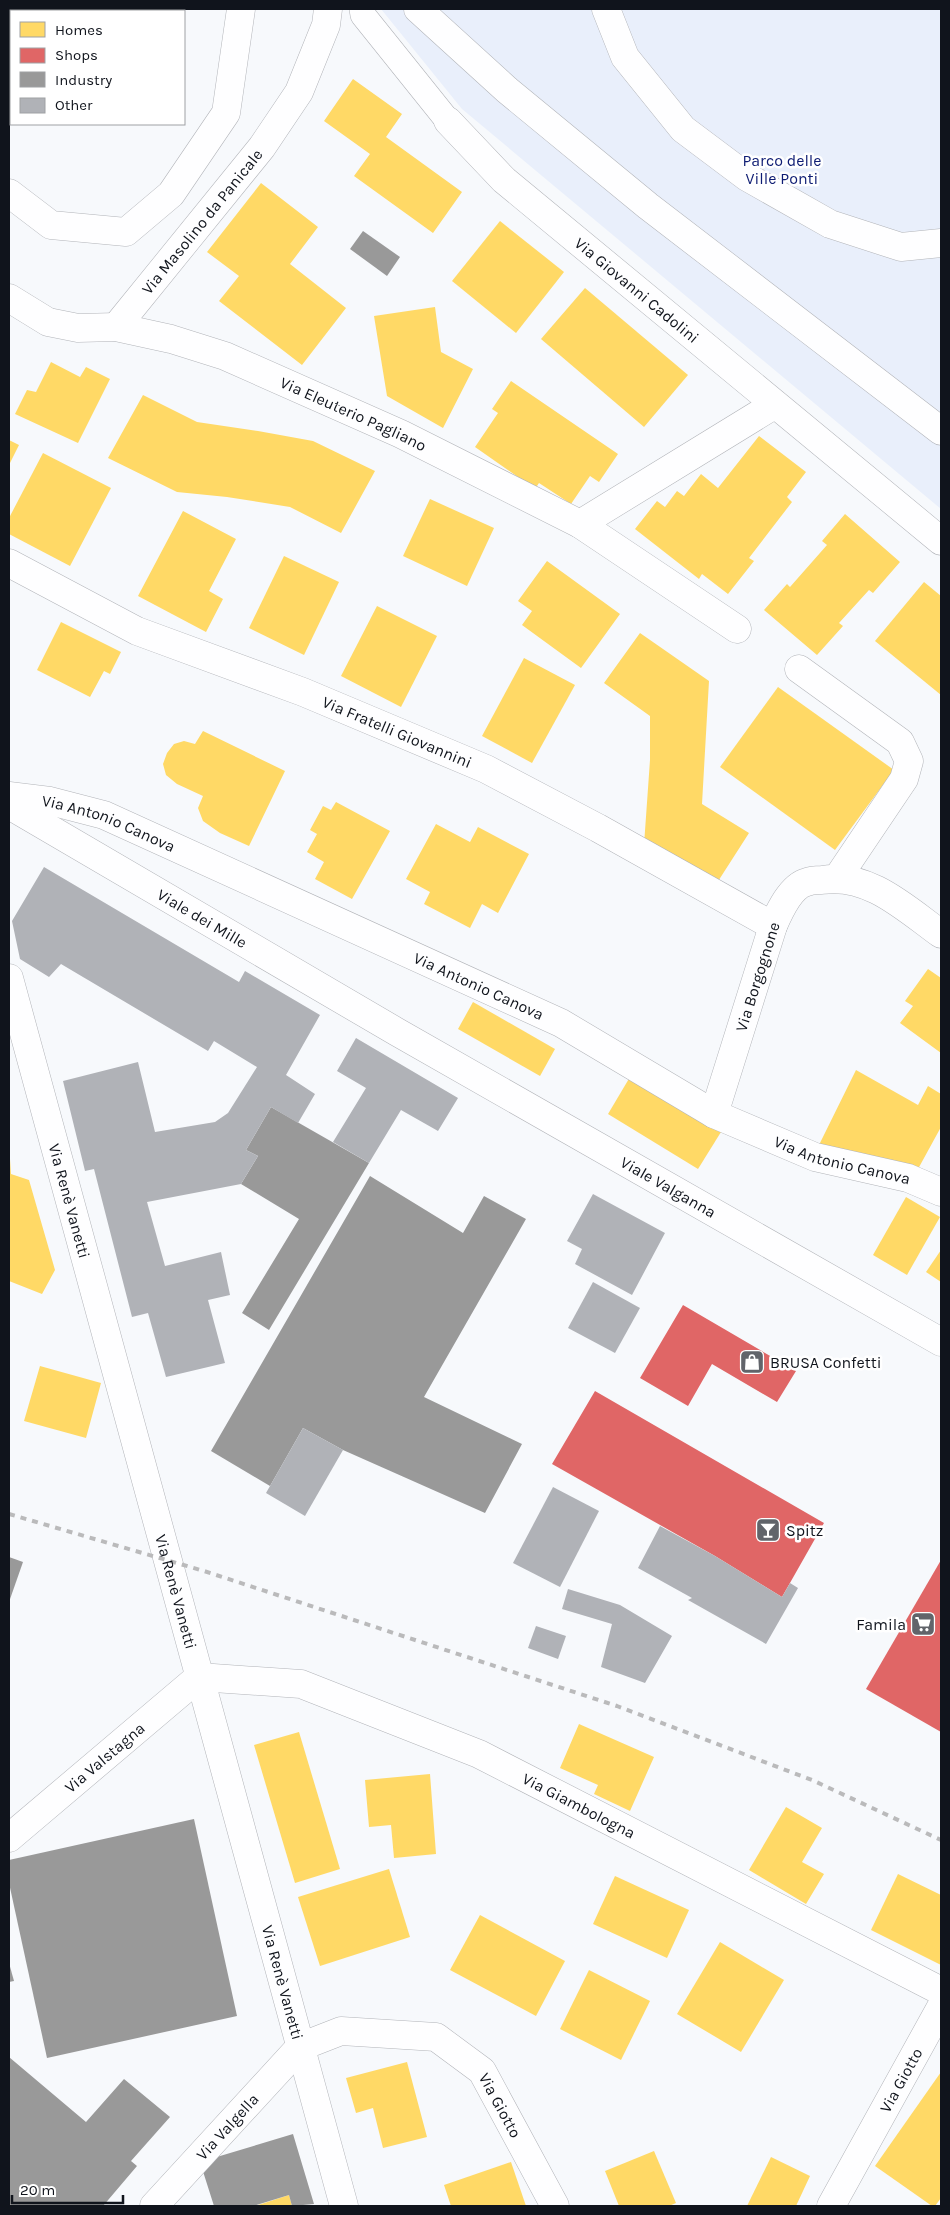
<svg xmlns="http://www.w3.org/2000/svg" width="950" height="2215" font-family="Karla,sans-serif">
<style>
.green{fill:#e9effb}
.homes{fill:#ffd966}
.shops{fill:#e06666}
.industry{fill:#999}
.building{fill:#b0b2b7}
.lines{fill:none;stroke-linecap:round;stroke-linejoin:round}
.pedestrian-casing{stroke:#b2b4b9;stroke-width:26}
.minor-casing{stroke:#b2b4b9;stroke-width:29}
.tertiary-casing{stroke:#b2b4b9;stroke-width:29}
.secondary-casing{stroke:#b2b4b9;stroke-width:29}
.pedestrian{stroke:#fefeff;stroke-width:25}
.minor{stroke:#fefeff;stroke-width:28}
.tertiary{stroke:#fefeff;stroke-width:28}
.secondary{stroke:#fefeff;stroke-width:28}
.rail{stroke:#bababb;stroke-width:4;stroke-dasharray:6 6;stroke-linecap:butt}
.labels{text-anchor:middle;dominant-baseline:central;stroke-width:5;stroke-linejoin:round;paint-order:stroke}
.park-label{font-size:16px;fill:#0e1c73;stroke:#fff}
.street-label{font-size:16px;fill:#10141c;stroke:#fff}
.poi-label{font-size:16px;fill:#10141c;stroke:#fff;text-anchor:start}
</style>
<rect width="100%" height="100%" fill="#f7f9fc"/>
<!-- green -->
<path class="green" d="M381,9H941V509L462,109Z"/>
<!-- homes -->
<g class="homes">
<path d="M10,9H70L69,11H11V89L9,88Z"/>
<path d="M353,79L402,114L386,137L462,192L433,233L354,176L370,154L324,121Z"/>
<path d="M261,183L318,227L290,264L346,308L302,365L219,301L239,276L207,252Z"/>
<path d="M500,221L564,272L516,333L452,281Z"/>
<path d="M585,288L688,375L644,427L541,339Z"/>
<path d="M435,307L441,352L473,369L443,428L387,396L374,316Z"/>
<path d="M51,362L80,377L86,367L110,379L78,443L15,414L27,390L36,392Z"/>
<path d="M511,381L618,454L599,482L590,476L571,504L539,483L535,489L475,447L498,413L492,409Z"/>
<path d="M143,395L197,422L258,431L313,441L375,471L341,533L290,507L227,497L177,492L108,458Z"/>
<path d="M759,436L806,472L787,497L792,502L749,558L754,561L728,594L702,574L699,579L635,529L657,501L665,507L677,491L684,496L701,474L718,488Z"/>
<path d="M9,440L19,445L9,465Z"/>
<path d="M43,453L111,488L70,566L9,534V518Z"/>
<path d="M430,499L494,528L467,586L403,556Z"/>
<path d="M183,511L236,539L209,591L223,599L206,632L138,596Z"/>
<path d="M845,514L900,562L873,593L869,590L839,623L843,626L817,655L764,610L787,584L790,587L827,545L822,541Z"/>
<path d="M284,556L339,582L304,655L249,628Z"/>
<path d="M547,561L620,614L581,668L522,625L532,611L518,601Z"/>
<path d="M924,582L941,596V695L875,641Z"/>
<path d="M377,606L437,636L401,707L341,676Z"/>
<path d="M61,622L121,652L110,674L104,671L90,697L37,670Z"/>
<path d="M640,633L709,681L702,804L749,833L715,886L644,845L650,760V716L604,683Z"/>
<path d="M524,658L575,685L532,763L482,736Z"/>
<path d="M778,687L894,770L835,850L720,767Z"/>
<path d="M203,731L285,771L249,846L220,833L203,821L198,808L203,796L177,784L166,775L163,764L167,753L174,744L184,741L195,744Z"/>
<path d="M336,802L390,831L352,899L315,879L324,862L307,852L317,834L310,830L323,806L331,810Z"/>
<path d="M436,824L470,842L478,827L529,854L498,913L482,904L470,928L424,904L430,892L406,879Z"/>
<path d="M928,969L941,978V1053L900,1023L913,1006L905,1001Z"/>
<path d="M473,1002L555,1049L540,1076L458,1029Z"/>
<path d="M856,1070L918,1105L928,1086L941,1094V1127L918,1169L819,1145Z"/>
<path d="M630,1077L721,1132L698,1169L608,1114Z"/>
<path d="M10,1159L11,1174L29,1180L55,1270L42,1294L9,1281Z"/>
<path d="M906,1197L940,1217L907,1275L873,1255Z"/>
<path d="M941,1250V1282L926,1272Z"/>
<path d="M40,1366L101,1383L86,1438L24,1421Z"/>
<path d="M579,1724L654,1757L630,1811L594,1794L598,1785L560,1768Z"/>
<path d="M299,1732L340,1869L295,1883L254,1745Z"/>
<path d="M430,1774L436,1854L394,1858L391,1825L369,1827L365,1780Z"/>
<path d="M786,1807L822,1828L802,1862L824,1874L806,1904L749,1870Z"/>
<path d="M389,1869L410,1937L320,1966L298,1897Z"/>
<path d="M898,1874L941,1895V1965L871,1930Z"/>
<path d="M615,1876L689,1910L667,1958L593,1924Z"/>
<path d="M480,1915L565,1961L536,2016L450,1970Z"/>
<path d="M720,1942L784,1980L741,2052L677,2014Z"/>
<path d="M589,1970L650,2001L621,2060L560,2029Z"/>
<path d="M407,2062L427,2137L383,2148L373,2108L356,2113L346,2078Z"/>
<path d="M941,2072V2198L935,2206H932L875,2166Z"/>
<path d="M654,2151L676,2203L669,2206H619L605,2171Z"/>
<path d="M771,2157L810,2176L796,2206H747Z"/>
<path d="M511,2162L526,2206H451L444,2185Z"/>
<path d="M289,2195L292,2206H255Z"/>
</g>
<!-- shops -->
<g class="shops">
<path d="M683,1305L796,1371L777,1402L712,1364L688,1406L640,1378Z"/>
<path d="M595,1391L824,1523L782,1597L715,1556L552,1464Z"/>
<path d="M941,1560V1732L866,1689Z"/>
</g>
<!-- industry -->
<g class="industry">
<path d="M363,231L400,257L387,276L350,249Z"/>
<path d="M271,1107L369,1163L269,1330L242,1313L299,1219L241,1184L258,1156L246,1150Z"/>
<path d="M370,1176L463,1233L484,1196L526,1219L424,1397L522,1444L485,1513L343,1450L303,1428L270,1486L211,1451Z"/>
<path d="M9,1557L23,1562L9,1602Z"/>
<path d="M194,1819L237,2016L47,2058L9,1883V1860Z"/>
<path d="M9,1963L14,1981L9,1982Z"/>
<path d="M9,2057L86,2122L124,2079L170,2117L131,2161L137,2166L103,2206H9Z"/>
<path d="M293,2134L314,2204L292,2206L289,2195L253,2206H214L200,2162Z"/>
</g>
<!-- building -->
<g class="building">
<path d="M44,867L239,982L245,971L320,1015L286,1075L315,1094L298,1123L271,1107L246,1150L258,1156L241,1184L147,1202L165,1266L221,1252L230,1295L208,1300L225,1363L166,1377L148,1313L132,1317L94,1169L85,1171L63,1081L138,1062L155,1132L215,1122L228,1113L257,1067L214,1041L208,1051L61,964L49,977L20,959L12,921Z"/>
<path d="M356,1038L458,1098L438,1131L401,1110L369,1163L333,1142L366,1088L337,1071Z"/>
<path d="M593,1194L665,1233L632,1295L575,1264L582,1249L567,1241Z"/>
<path d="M593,1282L640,1308L615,1353L568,1328Z"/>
<path d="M303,1428L343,1450L305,1516L266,1493Z"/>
<path d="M553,1487L599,1511L560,1587L513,1563Z"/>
<path d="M660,1526L715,1556L782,1597L790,1583L798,1588L766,1644L688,1600L692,1598L638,1568Z"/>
<path d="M568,1589L620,1605L672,1636L645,1683L601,1667L612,1624L562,1609Z"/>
<path d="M536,1626L566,1636L558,1659L528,1648Z"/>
</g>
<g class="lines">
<defs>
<path id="pedestrian" d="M362,9L363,15L448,121"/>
<g id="minor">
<path d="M418,9L507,90L648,206L941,431"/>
<path d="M606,9L625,57L683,129L747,177L830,224L901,247L941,243"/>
<path id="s1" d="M448,121L504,180L941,541"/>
<path d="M9,193L51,225L126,232L171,194L226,113L241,9"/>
<path id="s2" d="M9,298L48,322L78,328L116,327L171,339L225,356L401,434L580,524L737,629"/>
<path id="s3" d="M116,327L262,147L299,92L326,25L328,9"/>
<path d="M580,524L774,405"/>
<path id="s4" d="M9,563L137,631L303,692L486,769L598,828L773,926"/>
<path d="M799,669L900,742L909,761L904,779L838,877"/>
<path id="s5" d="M9,796L50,801L104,815L561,1023L714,1114L815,1157L908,1178L941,1192"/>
<path id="s6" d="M714,1114L773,926C779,912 791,886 807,882C812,880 817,880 822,880C869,873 905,908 941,934"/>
<path id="s7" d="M9,1838L199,1677L301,1684L479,1754L941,1991"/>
<path id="s8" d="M154,2206L300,2047L341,2031L436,2037L482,2071L555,2206"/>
<path id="s9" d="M831,2206L941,2007"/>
</g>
<g id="tertiary">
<path id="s10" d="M9,978L344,2206"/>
</g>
<g id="secondary">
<path id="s11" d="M9,805L397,1032L941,1342"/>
</g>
</defs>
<!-- pedestrian casing -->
<use href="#pedestrian" class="pedestrian-casing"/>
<!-- minor casing -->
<use href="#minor" class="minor-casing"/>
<!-- tertiary casing -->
<use href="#tertiary" class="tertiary-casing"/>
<!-- secondary casing -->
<use href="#secondary" class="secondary-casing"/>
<!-- pedestrian -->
<use href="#pedestrian" class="pedestrian"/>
<!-- minor -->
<use href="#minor" class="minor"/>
<!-- tertiary -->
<use href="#tertiary" class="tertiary"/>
<!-- secondary -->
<use href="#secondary" class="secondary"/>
<!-- rail -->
<path class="rail" d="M9,1514L204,1571L617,1706L812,1780L941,1840"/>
</g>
<!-- icons -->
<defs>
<symbol id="shop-square" viewBox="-11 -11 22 22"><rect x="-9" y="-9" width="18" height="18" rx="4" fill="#61646a" stroke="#fff"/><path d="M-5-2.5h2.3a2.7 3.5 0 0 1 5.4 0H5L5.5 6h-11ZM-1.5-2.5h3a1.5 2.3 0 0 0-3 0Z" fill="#fff"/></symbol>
<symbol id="bar-square" viewBox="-11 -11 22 22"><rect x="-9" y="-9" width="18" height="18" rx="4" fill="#61646a" stroke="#fff"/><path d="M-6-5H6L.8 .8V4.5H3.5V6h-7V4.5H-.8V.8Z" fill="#fff"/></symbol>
<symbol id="supermarket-square" viewBox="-11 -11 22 22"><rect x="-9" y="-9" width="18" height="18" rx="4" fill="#61646a" stroke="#fff"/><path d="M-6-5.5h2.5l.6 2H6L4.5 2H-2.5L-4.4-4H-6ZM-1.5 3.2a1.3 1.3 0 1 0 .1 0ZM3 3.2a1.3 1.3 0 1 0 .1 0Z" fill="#fff"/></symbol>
</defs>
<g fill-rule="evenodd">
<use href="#shop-square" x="738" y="1348" width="28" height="28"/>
<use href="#bar-square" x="754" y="1516" width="28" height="28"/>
<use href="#supermarket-square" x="909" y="1610" width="28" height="28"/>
</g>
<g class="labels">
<!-- park labels -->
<g class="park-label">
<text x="782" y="160">Parco delle<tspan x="782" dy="18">Ville Ponti</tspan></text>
</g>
<!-- street labels -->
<g class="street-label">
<text stroke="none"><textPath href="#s3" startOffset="136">Via Masolino da Panicale</textPath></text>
<text stroke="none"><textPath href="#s1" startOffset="254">Via Giovanni Cadolini</textPath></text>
<text stroke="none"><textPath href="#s2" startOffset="368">Via Eleuterio Pagliano</textPath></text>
<text stroke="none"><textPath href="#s4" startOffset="424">Via Fratelli Giovannini</textPath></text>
<text stroke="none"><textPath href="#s5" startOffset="104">Via Antonio Canova</textPath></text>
<text stroke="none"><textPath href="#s11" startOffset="224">Viale dei Mille</textPath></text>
<text stroke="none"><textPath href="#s6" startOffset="144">Via Borgognone</textPath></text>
<text stroke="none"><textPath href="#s5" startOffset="509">Via Antonio Canova</textPath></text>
<text stroke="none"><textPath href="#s5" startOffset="914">Via Antonio Canova</textPath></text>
<text stroke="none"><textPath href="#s11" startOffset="762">Viale Valganna</textPath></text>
<text stroke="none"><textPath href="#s10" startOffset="231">Via Renè Vanetti</textPath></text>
<text stroke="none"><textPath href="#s10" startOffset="636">Via Renè Vanetti</textPath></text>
<text stroke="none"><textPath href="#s7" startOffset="125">Via Valstagna</textPath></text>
<text stroke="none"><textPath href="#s7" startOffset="655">Via Giambologna</textPath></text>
<text stroke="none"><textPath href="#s10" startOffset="1041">Via Renè Vanetti</textPath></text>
<text stroke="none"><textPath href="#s9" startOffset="144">Via Giotto</textPath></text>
<text stroke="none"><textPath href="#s8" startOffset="451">Via Giotto</textPath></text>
<text stroke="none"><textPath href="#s8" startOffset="108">Via Valgella</textPath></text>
</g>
<!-- poi labels -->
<g class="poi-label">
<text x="770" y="1362">BRUSA Confetti</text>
<text x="786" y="1530">Spitz</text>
<text x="906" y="1624" text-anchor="end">Famila</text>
</g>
</g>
<!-- border -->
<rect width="950" height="2215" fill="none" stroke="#10141c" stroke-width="20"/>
<!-- legend -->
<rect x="10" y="10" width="175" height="115" fill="#ffffff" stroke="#9fa1a4"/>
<rect x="20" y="22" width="25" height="15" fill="#ffd966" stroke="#9fa1a4"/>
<text x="55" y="35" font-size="15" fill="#10141c">Homes</text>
<rect x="20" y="48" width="25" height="15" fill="#e06666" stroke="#9fa1a4"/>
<text x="55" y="60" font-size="15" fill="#10141c">Shops</text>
<rect x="20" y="72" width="25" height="15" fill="#999999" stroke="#9fa1a4"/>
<text x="55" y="85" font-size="15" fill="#10141c">Industry</text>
<rect x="20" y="98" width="25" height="15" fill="#b0b2b7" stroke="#9fa1a4"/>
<text x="55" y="110" font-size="15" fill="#10141c">Other</text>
<!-- scale -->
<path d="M12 2195v8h111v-8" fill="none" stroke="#10141c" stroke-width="2.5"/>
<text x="20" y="2195" font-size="15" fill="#10141c" stroke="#ffffff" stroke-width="4" paint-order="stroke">20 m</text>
</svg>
